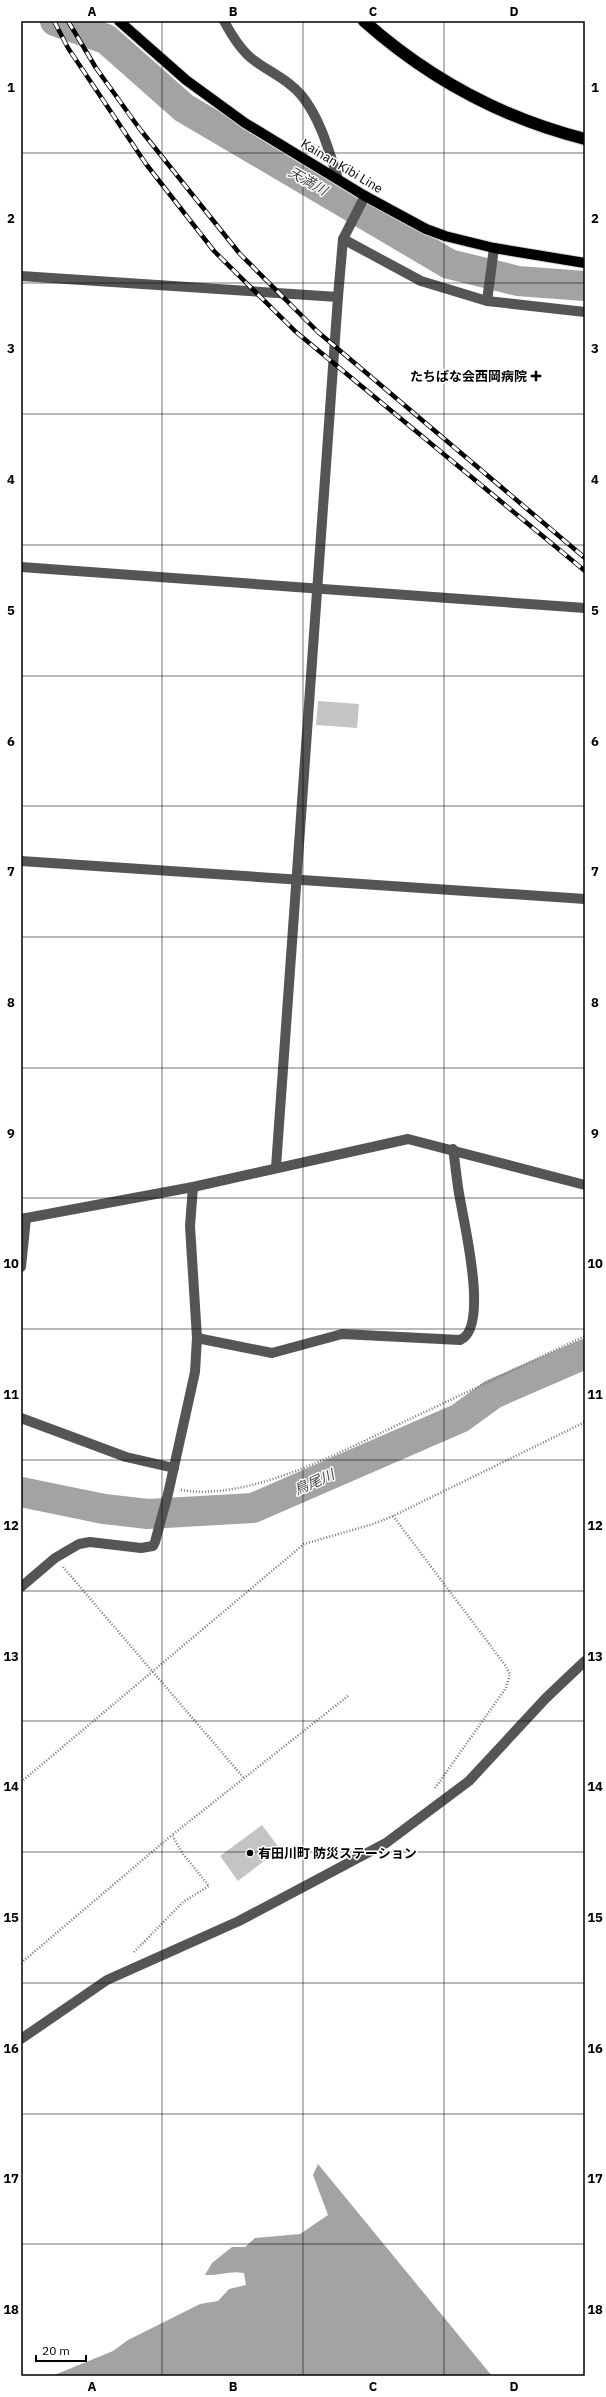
<svg xmlns="http://www.w3.org/2000/svg" width="606" height="2397" font-family="'IBM Plex Sans','Noto Sans JP',sans-serif">
<style>
.water{fill:#a3a3a3}
.lines{fill:none;stroke-linecap:round;stroke-linejoin:round}
.river{stroke:#a3a3a3;stroke-width:30}
.building{fill:#c4c4c4}
.major-casing{stroke:#dbdbdb;stroke-width:12}
.highway-casing{stroke:#dbdbdb;stroke-width:14}
.path{stroke:#777;stroke-width:2.5;stroke-dasharray:1 2;stroke-linecap:butt}
.minor{stroke:#555;stroke-width:10}
.major{stroke:#000;stroke-width:10}
.highway{stroke:#000;stroke-width:12}
.rail-casing{stroke:#000;stroke-width:4.5}
.rail{stroke:#fff;stroke-width:3;stroke-dasharray:9;stroke-linecap:butt}
.grid{fill:none;stroke:#000;stroke-width:1;stroke-opacity:0.55}
.poi-dot{fill:#000;stroke:#fff;stroke-width:1.5}
.labels{text-anchor:middle;dominant-baseline:central;stroke-width:3;stroke-linejoin:round;paint-order:stroke}
.street-label{font-size:13px;fill:#000;stroke:#fff}
.poi-label{font-size:13px;font-weight:bold;fill:#000;stroke:#fff;text-anchor:end}
.water-label{font-size:14px;font-style:italic;fill:#444;stroke:#fff}
.neatline{fill:none;stroke:#000;stroke-width:1.5}
.grid-label{font-size:13px;text-anchor:middle;font-weight:bold;fill:#000}
</style>
<rect width="100%" height="100%" fill="#fff"/>
<!-- water -->
<path class="water" d="M318,2164L492,2376H52L113,2351L128,2340L200,2304L218,2301L229,2289L246,2285L244,2273C231,2270 218,2276 205,2275L212,2263L232,2247H245L255,2238L300,2234L328,2215L313,2175Z"/>
<g class="lines">
<!-- river -->
<g class="river">
<path d="M55,21L106,39L184,108L449,264L518,281L585,286"/>
<path d="M21,1492L104,1509L148,1514L253,1508L460,1418L493,1394L585,1354"/>
</g>
</g>
<!-- building -->
<g class="building">
<path d="M318,701L359,704L357,728L316,725Z"/>
<path d="M262,1825L280,1849L238,1881L220,1856Z"/>
</g>
<g class="lines">
<defs>
<path id="major" d="M119,21L186,80L245,123L365,196L426,229L445,236L494,248L585,263"/>
<path id="highway" d="M364,21C428,78 502,118 585,139"/>
</defs>
<!-- major casing -->
<use href="#major" class="major-casing"/>
<!-- highway casing -->
<use href="#highway" class="highway-casing"/>
<!-- path -->
<g class="path">
<path d="M181,1490C252,1502 348,1448 412,1418C470,1391 527,1363 585,1336"/>
<path d="M393,1516L505,1665L510,1674L506,1688L435,1788"/>
<path d="M63,1567L243,1777"/>
<path d="M21,1782L304,1544L373,1524L393,1516L585,1422"/>
<path d="M134,1952L183,1902L209,1886L183,1854L172,1835L348,1696"/>
<path d="M21,1963L172,1835"/>
</g>
<!-- minor -->
<g class="minor">
<path d="M224,21C231,34 239,48 251,58C267,71 288,79 302,96C321,120 329,151 338,179"/>
<path d="M343,239L421,281L487,301L494,248"/>
<path d="M21,276L338,297"/>
<path d="M487,301L585,312"/>
<path d="M21,567L585,608"/>
<path d="M21,861L585,899"/>
<path d="M276,1167L338,297L343,239L365,196"/>
<path d="M21,1219L193,1187L408,1139L585,1185"/>
<path d="M21,1267L26,1218"/>
<path d="M197,1338L272,1353L342,1334L460,1340C489,1329 465,1228 461,1204C457,1186 456,1168 453,1149"/>
<path d="M21,1418L126,1457L174,1468"/>
<path d="M21,1587L55,1558L79,1544L90,1542L141,1548L153,1546L155,1542L168,1494L195,1372L197,1338L190,1226L193,1187"/>
<path d="M21,2039L107,1980L239,1921L386,1843L469,1781L546,1698L585,1661"/>
</g>
<!-- major -->
<use href="#major" class="major"/>
<!-- highway -->
<use href="#highway" class="highway"/>
<defs>
<g id="rail">
<path d="M54,21L68,48L146,164L214,251L296,332L585,571"/>
<path d="M68,21L96,68L139,128L240,254L318,332L585,558"/>
</g>
</defs>
<!-- rail casing -->
<use href="#rail" class="rail-casing"/>
<!-- rail -->
<use href="#rail" class="rail"/>
</g>
<!-- grid -->
<path class="grid" d="M162,21V2376M303,21V2376M444,21V2376M21,153H585M21,283H585M21,414H585M21,545H585M21,676H585M21,806H585M21,937H585M21,1068H585M21,1198H585M21,1329H585M21,1460H585M21,1591H585M21,1721H585M21,1852H585M21,1983H585M21,2114H585M21,2244H585"/>
<!-- markers -->
<g class="poi-dot">
<path d="M534 370h4v4h4v4h-4v4h-4v-4h-4v-4h4z"/>
<circle cx="250" cy="1853" r="4"/>
</g>
<g class="labels">
<!-- street labels -->
<g class="street-label">
<text transform="translate(342 166) rotate(31)">Kainan Kibi Line</text>
</g>
<!-- poi labels -->
<g class="poi-label">
<text x="527" y="376">たちばな会西岡病院</text>
<text x="258" y="1853" text-anchor="start">有田川町 防災ステーション</text>
</g>
<!-- water labels -->
<g class="water-label">
<text transform="translate(308 181) rotate(30)">天満川</text>
<text transform="translate(314 1482) rotate(-24)">鳥尾川</text>
</g>
</g>
<!-- border -->
<rect width="606" height="2397" fill="none" stroke="#ffffff" stroke-width="44"/>
<!-- scale -->
<path d="M36 2355v6h50v-6" fill="none" stroke="#000000" stroke-width="2"/>
<text x="42" y="2355" font-size="12" fill="#000000" stroke="#ffffff" stroke-width="3" paint-order="stroke">20 m</text>
<rect x="22" y="22" width="562" height="2353" class="neatline"/>
<g class="grid-label">
<text x="92" y="16">A</text>
<text x="233" y="16">B</text>
<text x="373" y="16">C</text>
<text x="514" y="16">D</text>
<text x="11" y="92">1</text>
<text x="595" y="92">1</text>
<text x="11" y="223">2</text>
<text x="595" y="223">2</text>
<text x="11" y="353">3</text>
<text x="595" y="353">3</text>
<text x="11" y="484">4</text>
<text x="595" y="484">4</text>
<text x="11" y="615">5</text>
<text x="595" y="615">5</text>
<text x="11" y="746">6</text>
<text x="595" y="746">6</text>
<text x="11" y="876">7</text>
<text x="595" y="876">7</text>
<text x="11" y="1007">8</text>
<text x="595" y="1007">8</text>
<text x="11" y="1138">9</text>
<text x="595" y="1138">9</text>
<text x="11" y="1268">10</text>
<text x="595" y="1268">10</text>
<text x="11" y="1399">11</text>
<text x="595" y="1399">11</text>
<text x="11" y="1530">12</text>
<text x="595" y="1530">12</text>
<text x="11" y="1661">13</text>
<text x="595" y="1661">13</text>
<text x="11" y="1791">14</text>
<text x="595" y="1791">14</text>
<text x="11" y="1922">15</text>
<text x="595" y="1922">15</text>
<text x="11" y="2053">16</text>
<text x="595" y="2053">16</text>
<text x="11" y="2183">17</text>
<text x="595" y="2183">17</text>
<text x="11" y="2314">18</text>
<text x="595" y="2314">18</text>
<text x="92" y="2391">A</text>
<text x="233" y="2391">B</text>
<text x="373" y="2391">C</text>
<text x="514" y="2391">D</text>
</g>
</svg>
